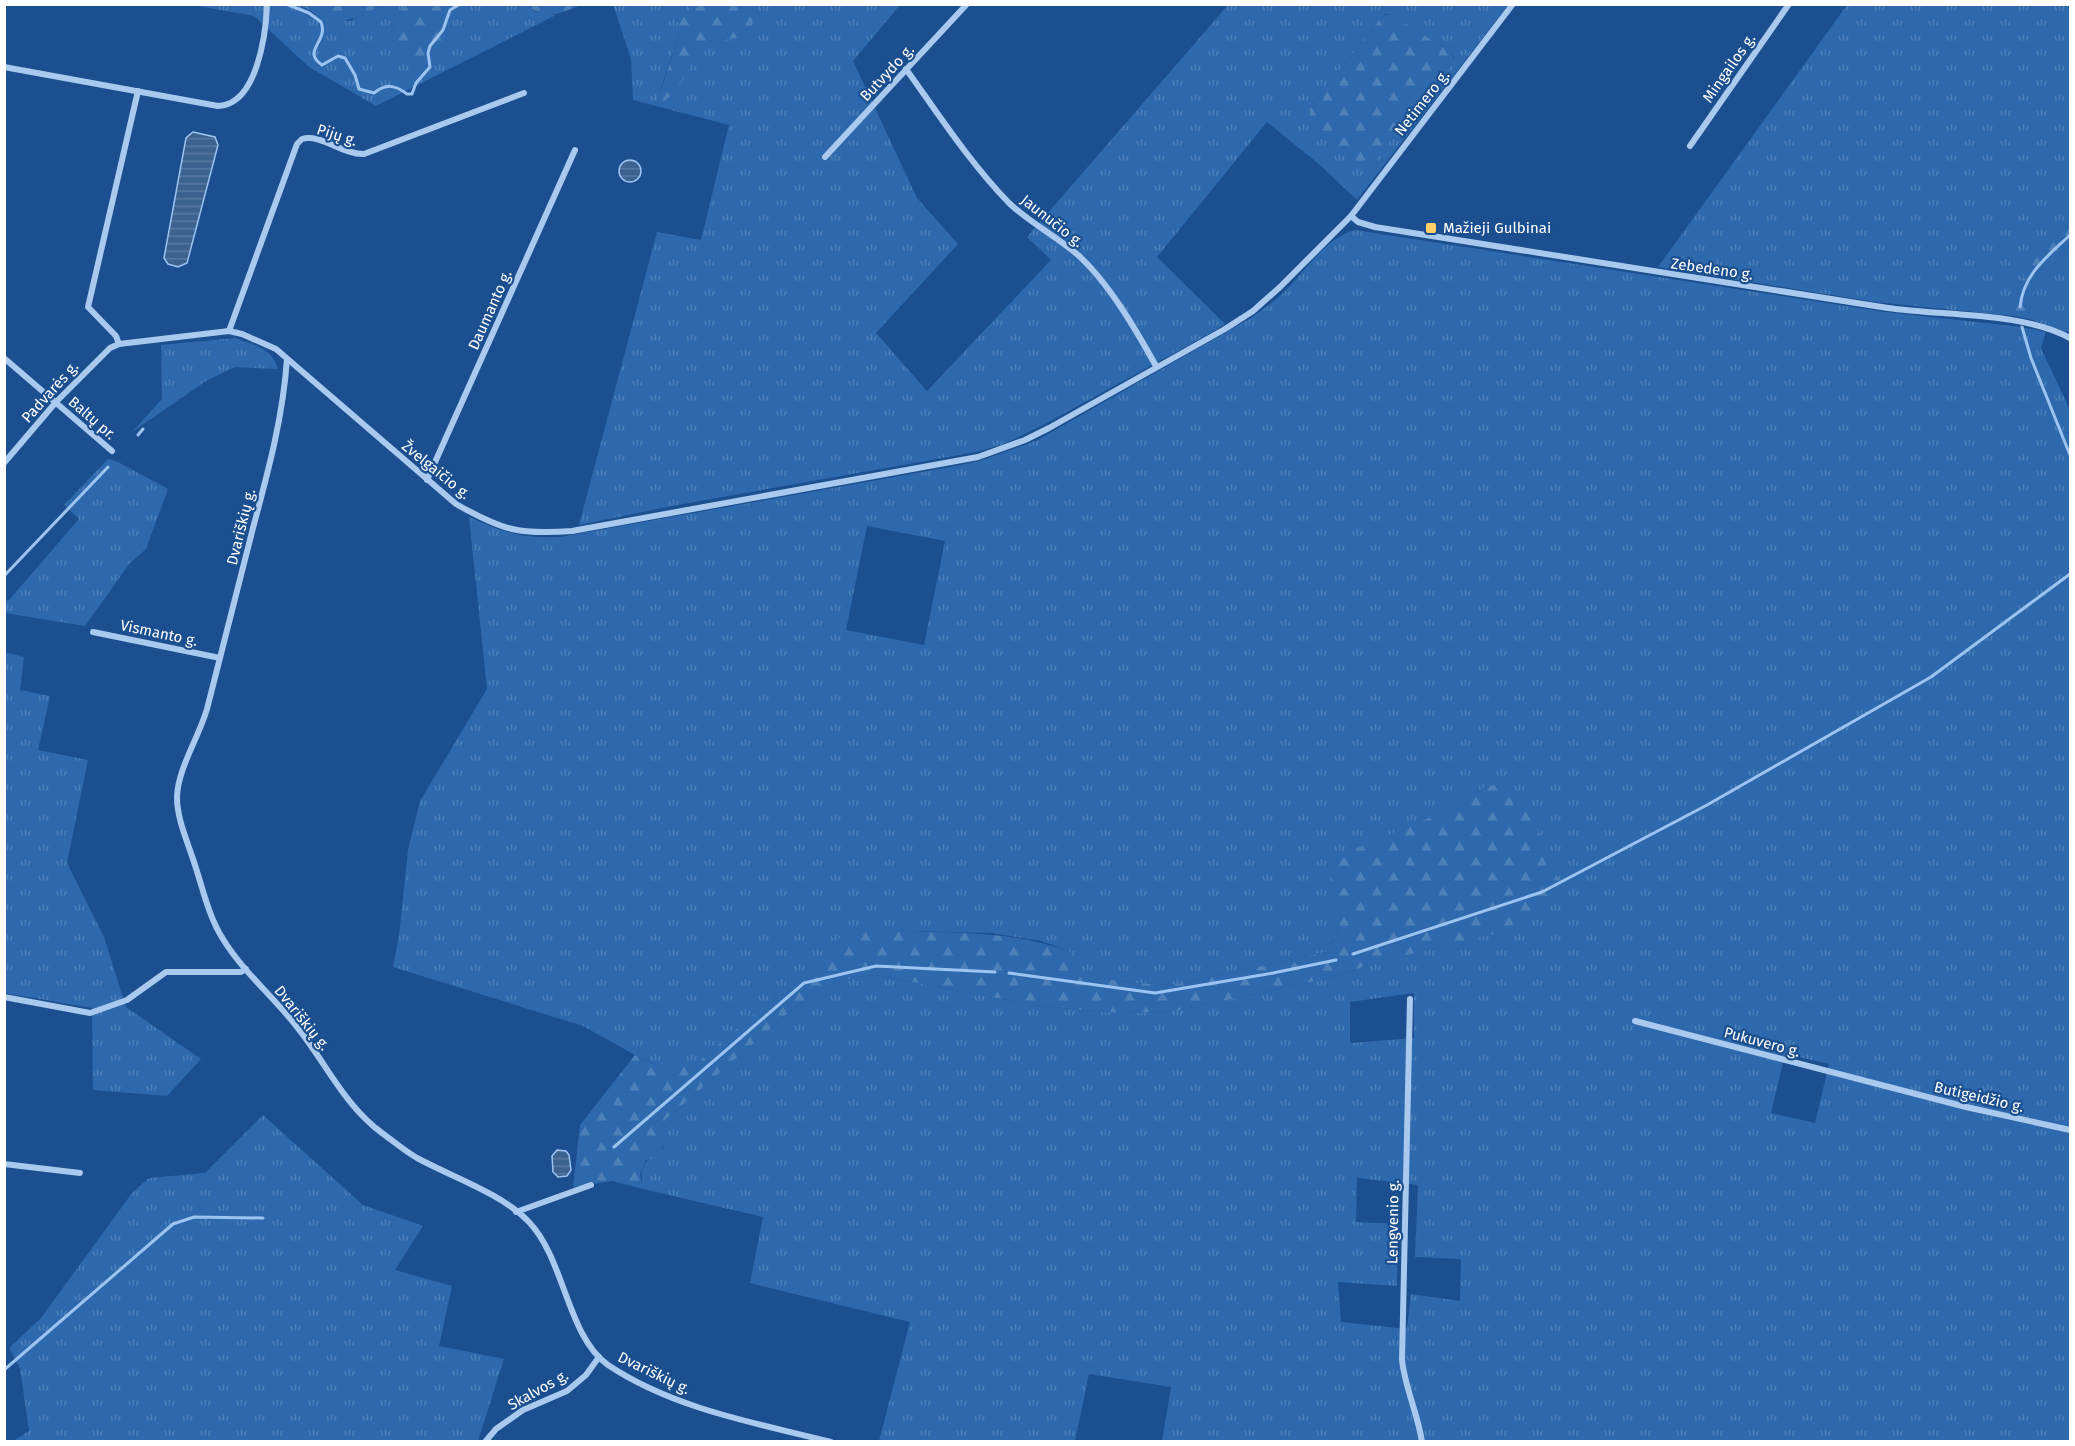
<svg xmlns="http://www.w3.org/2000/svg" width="2075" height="1446" font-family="'Fira Sans',sans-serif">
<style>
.grass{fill:url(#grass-tufts);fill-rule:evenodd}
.forest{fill:url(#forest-firs)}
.water{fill:url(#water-rules);stroke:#9cc4f0;stroke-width:1.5}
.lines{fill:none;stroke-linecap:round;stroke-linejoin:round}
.stream{stroke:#9cc4f0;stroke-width:3}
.minor{stroke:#a9c9ee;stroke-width:6}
.poi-dot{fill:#ffd166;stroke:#1b4f8f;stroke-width:2}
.labels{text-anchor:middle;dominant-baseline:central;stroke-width:4.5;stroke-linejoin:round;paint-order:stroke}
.street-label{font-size:15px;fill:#fff;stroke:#1b4f8f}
.poi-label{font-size:15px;fill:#fff;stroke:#1b4f8f;text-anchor:start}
</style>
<defs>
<pattern id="grass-tufts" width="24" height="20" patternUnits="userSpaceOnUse" patternTransform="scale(1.5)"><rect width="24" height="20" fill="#2e69ad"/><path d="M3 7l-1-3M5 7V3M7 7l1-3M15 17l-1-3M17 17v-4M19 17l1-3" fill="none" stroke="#4d80b9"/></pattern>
<pattern id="forest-firs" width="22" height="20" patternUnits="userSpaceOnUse" patternTransform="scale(1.5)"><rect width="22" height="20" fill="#2e69ad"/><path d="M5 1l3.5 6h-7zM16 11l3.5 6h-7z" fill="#4d80b9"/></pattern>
<pattern id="water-rules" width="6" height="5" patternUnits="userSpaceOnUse" patternTransform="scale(1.5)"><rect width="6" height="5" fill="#3c6290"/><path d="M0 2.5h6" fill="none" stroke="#597aa1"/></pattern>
</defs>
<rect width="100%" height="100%" fill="#1b4f8f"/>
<!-- grass -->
<g class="grass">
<path d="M193,5H298L322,18L350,21L382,5H400L401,11L389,37L455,5H527L535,12L556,15L376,106L309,67L254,16Z"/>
<path d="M613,5H691L692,9L681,30L660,90L689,67L699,51L709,44L721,40L737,38L754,12L751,5H900L853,61L917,198L958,244L876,333L927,391L1051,260L1027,237L1228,5H1508L1357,200L1320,165L1267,122L1157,257L1225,324L1207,335L1045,424L1004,444L976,452L672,506L579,525L657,232L701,240L729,125L633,100L631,59ZM1386,14H1391L1452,53L1454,58L1310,108L1383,15Z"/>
<path d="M1847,5H2070V223C2037,254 2018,268 2014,316L1875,302L1658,267Z"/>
<path d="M1355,230L1885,312L2022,327L2046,332L2041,348L2070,410V1441H1162L1171,1387L1089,1374L1075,1441H879L910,1322L750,1283L763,1217L643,1189C639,1165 644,1162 663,1148L665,1120L814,991L855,977L875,975L1040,1006L1119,1013L1176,1011L1325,979L1389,959L1487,786L1440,813L1335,913L1339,931L1326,952L1178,984C1156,985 1094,983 1078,967C1074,962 1071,956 1069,951L1041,941L992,933L905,931L877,928L845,934L825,955L697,1063L683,1068L666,1070L635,1055L583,1026L393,967L399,936L408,850L420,801L487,689L469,517C504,532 521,539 560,537L950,467L980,461L1038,440L1251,318C1261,311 1272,303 1281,295C1304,274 1324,238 1355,230ZM867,526L945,541L924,645L846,630ZM1414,993V1038L1350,1043V1002ZM1785,1054L1829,1064L1815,1123L1771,1113ZM1357,1178L1418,1185L1415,1257L1461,1259L1460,1301L1411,1294L1407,1329L1341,1322L1338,1282L1397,1286L1398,1224L1356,1222Z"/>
<path d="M2070,248V333L2029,319C2031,284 2047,271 2070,248Z"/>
<path d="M235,338C254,345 272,348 278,369L235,367L206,381L132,432L162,399L161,345Z"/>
<path d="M108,459L118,462L168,489L146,549L130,563L85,626L5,613V601L9,600L79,519L64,505Z"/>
<path d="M4,652L24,657L20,690L50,696L38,750L88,760L67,863L104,937L126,1007L201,1059L167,1096L93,1090L92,1008L5,993Z"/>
<path d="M263,1115L363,1205L423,1226L395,1270L452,1286L439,1346L504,1359L478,1441H17L16,1439L29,1431L20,1368L9,1348L41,1318L132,1193L149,1178L205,1173Z"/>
</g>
<!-- forest -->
<g class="forest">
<path d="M298,5L381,4L382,5C362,15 346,26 323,18C314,15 308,7 298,5Z"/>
<path d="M400,5H455L439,54L433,59C410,56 399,59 389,37L401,11Z"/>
<path d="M527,5H581C561,13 545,22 527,5Z"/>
<path d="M691,5H751L754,12L752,26L737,38L720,40L699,51L677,90L661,104L657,101L681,30L676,19L692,9Z"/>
<path d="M1391,14L1452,53L1454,62L1371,165L1359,166L1310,121V108L1383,15Z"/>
<path d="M2070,223V248C2047,271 2031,284 2029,319L2014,316C2018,268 2037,254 2070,223Z"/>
<path d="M1500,784L1510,786L1524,798L1565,894L1498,933L1389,959L1325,979L1176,1011L1119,1013L1040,1006L875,975L855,977L814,991L665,1120C664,1139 667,1155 646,1160L640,1174L643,1189L612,1181L573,1187L580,1125L635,1055C662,1068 667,1074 697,1063C736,1029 776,996 815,963C825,955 834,942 844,934C862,922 887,930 907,931C965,933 1013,932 1069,951C1071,956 1074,962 1078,967C1094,983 1156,985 1178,984L1326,952L1339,931L1328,891L1332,871L1341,855L1440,813L1487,786Z"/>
</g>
<!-- water -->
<g class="water">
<path d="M193,132L215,137L218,145L187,263L178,267L168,264L164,258L186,138Z"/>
<circle cx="630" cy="171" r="11"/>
<path d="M557,1150L566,1151L569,1155L571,1170L567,1176L558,1177L553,1172L552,1156Z"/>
</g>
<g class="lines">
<!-- stream -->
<g class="stream">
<path d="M286,4L309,13L321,22C322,25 323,30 322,33C320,45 305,54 322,65L338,56L345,58L355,75L359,89L374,93C387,83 395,85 407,94H412L416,83L430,67L428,53L430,46L443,30L450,10L460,4"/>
<path d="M2020,307C2023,274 2048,256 2070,235"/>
<path d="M2022,327L2031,358L2070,455"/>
<path d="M138,435L143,429"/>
<path d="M4,576L108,467"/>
<path d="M1353,954L1542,892L1707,805L1931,677L2070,574"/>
<path d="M1009,973L1155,993L1273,973L1336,960"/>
<path d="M614,1147L804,983L876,966L995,972"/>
<path d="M4,1370L173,1224L194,1217L263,1218"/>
</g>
<!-- minor -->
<g class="minor">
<path d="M4,67L218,106C257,105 266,34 267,4"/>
<path d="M906,69C939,115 970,163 1009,203C1030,223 1056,236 1078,255C1109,283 1136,330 1156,366"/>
<path d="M1690,146L1789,4"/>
<path d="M825,157L967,4"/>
<path d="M1351,216L1358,222L1375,227C1546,255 1717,282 1888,308C1943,316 2023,312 2070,338"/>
<path d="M229,331L297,144L302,139C320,133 343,155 364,154L524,93"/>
<path d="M119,344L116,336L88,307L138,91"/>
<path d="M4,358L112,451"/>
<path d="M287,359C283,417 268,472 253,528C238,588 222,648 207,709C199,737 178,768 177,797C177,818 186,838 193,859C202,885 208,916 223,939C243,972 274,997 297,1027C326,1063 344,1105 382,1133C393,1141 405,1151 417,1158C452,1177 501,1193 529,1222C565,1260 567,1336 608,1365C674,1409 756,1423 831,1442"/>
<path d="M4,463L56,402L110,348L119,344L229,331L242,334L276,349L456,504C502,530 518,535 572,531L978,457L1025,440L1049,428L1225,329L1253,311L1280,287L1351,216L1513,4"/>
<path d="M427,480L575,150"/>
<path d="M93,632L220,658"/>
<path d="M4,997L90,1013L127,1000L166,972H241L246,969"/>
<path d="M1410,999L1402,1360C1405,1388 1418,1414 1422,1442"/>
<path d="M1635,1021L1966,1107L2070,1130"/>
<path d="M4,1164L80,1173"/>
<path d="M516,1212L591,1185"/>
<path d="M485,1442L496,1429L523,1410L567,1391L586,1375L599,1357"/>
</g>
</g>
<!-- markers -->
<rect class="poi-dot" x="1425" y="222" width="12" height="12" rx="3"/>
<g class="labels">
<!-- street labels -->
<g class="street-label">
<text transform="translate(1729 68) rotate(-55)">Mingailos g.</text>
<text transform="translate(887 73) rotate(-47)">Butvydo g.</text>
<text transform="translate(1422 103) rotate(-52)">Netimero g.</text>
<text transform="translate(337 135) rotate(18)">Pijų g.</text>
<text transform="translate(1052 221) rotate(38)">Jaunučio g.</text>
<text transform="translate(1712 269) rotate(8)">Zebedeno g.</text>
<text transform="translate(490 310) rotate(-66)">Daumanto g.</text>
<text transform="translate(50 392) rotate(-48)">Padvarės g.</text>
<text transform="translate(92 418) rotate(41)">Baltų pr.</text>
<text transform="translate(436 470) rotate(39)">Žvelgaičio g.</text>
<text transform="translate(241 527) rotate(-76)">Dvariškių g.</text>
<text transform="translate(159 633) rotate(12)">Vismanto g.</text>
<text transform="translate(302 1018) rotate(51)">Dvariškių g.</text>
<text transform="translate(1762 1042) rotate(15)">Pukuvero g.</text>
<text transform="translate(1979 1097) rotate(13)">Butigeidžio g.</text>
<text transform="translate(1393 1222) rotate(-89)">Lengvenio g.</text>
<text transform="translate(654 1373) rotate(26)">Dvariškių g.</text>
<text transform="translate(538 1390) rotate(-29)">Skalvos g.</text>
</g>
<!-- poi labels -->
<g class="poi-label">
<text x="1443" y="228">Mažieji Gulbinai</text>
</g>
</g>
<!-- border -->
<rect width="2075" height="1446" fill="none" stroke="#ffffff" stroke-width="12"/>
</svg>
